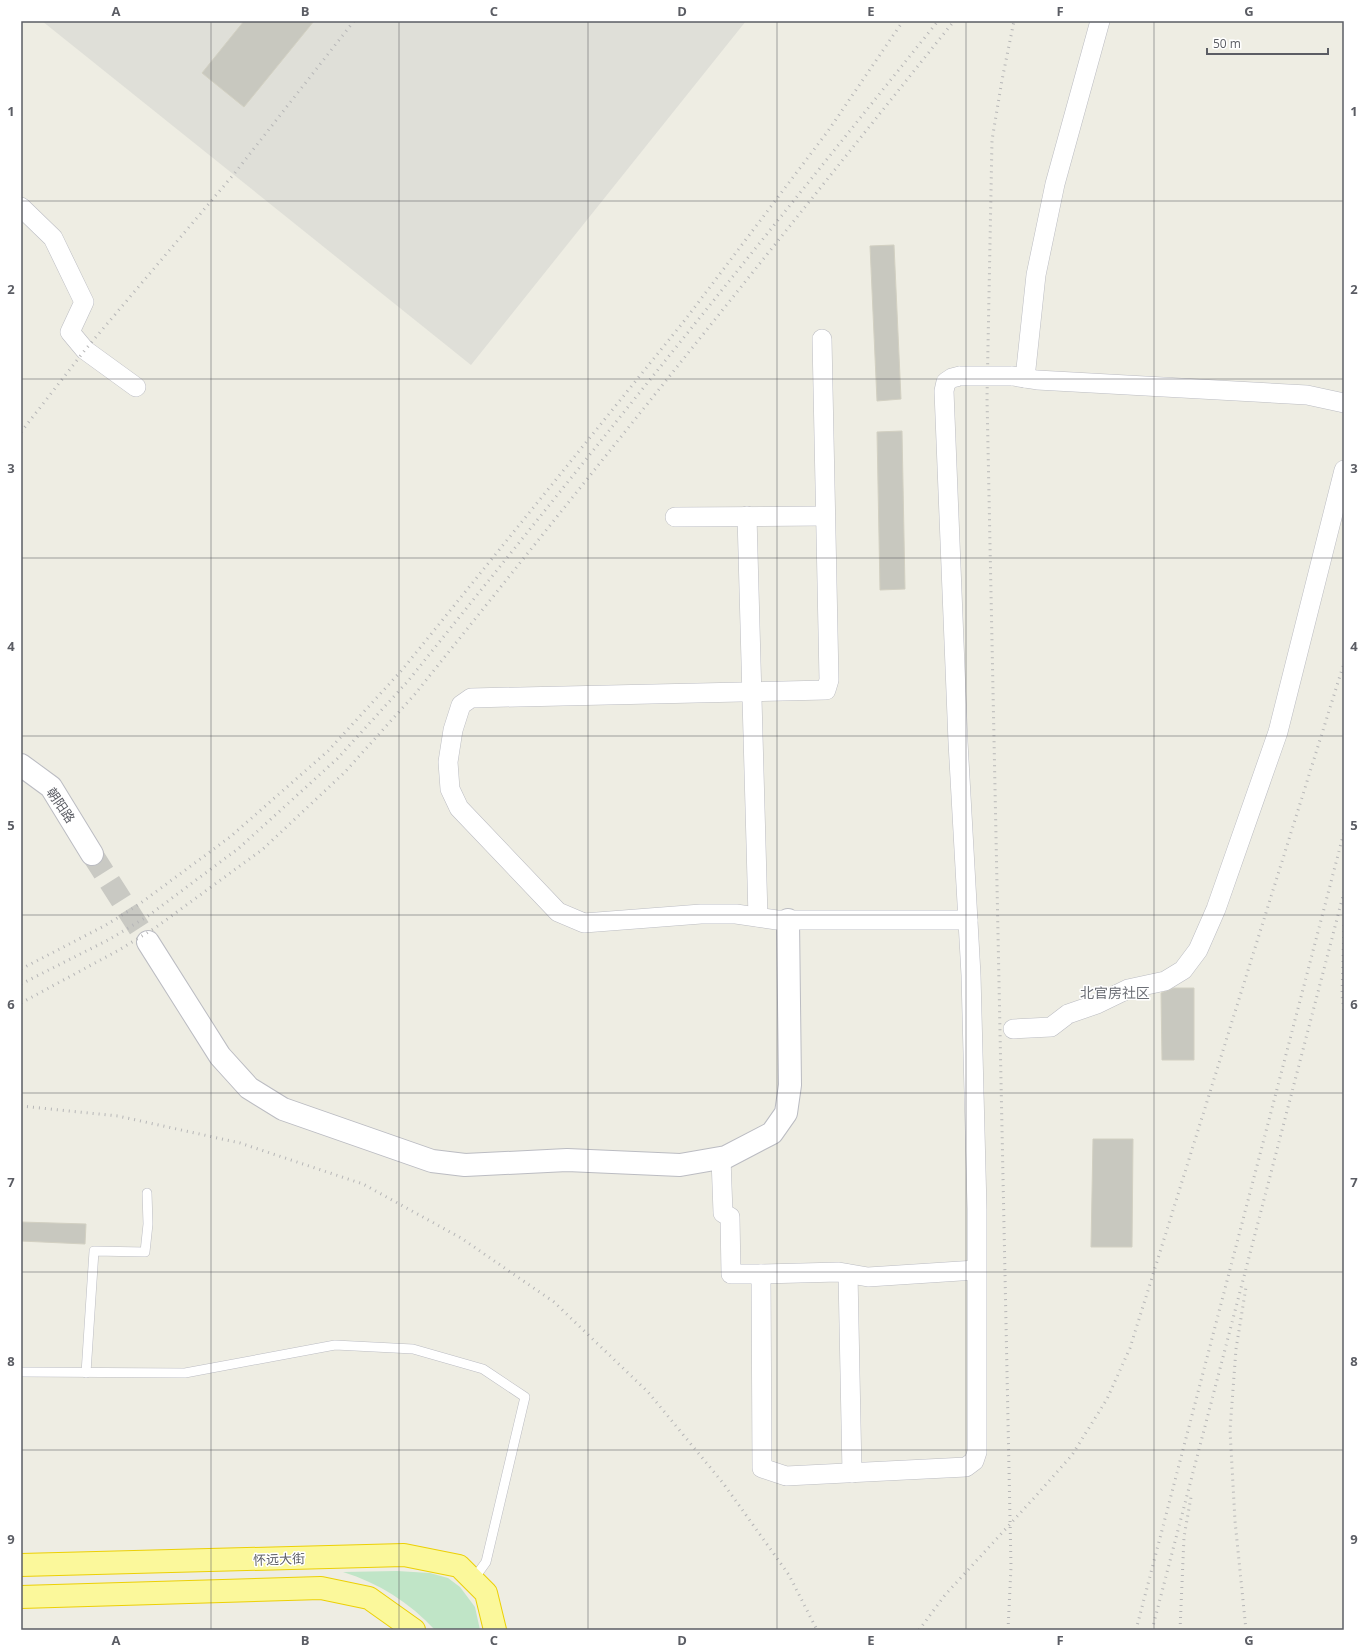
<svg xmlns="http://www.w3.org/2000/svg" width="1365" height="1651" font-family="'Open Sans','Noto Sans SC',sans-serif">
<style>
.industrial{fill:#dfdfd8}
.green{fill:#c0e5c7}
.building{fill:#c8c8bf;stroke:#d2d0c2}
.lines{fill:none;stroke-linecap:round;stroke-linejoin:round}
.tertiary-tunnel{stroke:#c9c9c3;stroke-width:22;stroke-dasharray:22 11;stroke-linecap:butt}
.service-casing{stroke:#bbbcc2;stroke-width:10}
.minor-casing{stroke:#bbbcc2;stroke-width:20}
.tertiary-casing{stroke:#bbbcc2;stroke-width:24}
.trunk-casing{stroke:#ecd005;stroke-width:24}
.service{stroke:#fff;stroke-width:9}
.minor{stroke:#fff;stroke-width:19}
.tertiary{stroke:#fff;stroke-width:22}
.trunk{stroke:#fbf89b;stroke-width:22}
.rail{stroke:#b6b6b7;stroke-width:3;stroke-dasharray:1 5;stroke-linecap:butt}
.minor-bridge-casing{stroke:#bbbcc2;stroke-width:20;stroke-linecap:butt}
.minor-bridge{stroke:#fff;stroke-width:19}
.grid{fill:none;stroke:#5b5d64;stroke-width:1;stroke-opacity:0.55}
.labels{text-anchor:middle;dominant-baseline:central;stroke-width:3;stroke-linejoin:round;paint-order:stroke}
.street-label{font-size:13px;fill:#5b5d64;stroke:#fff}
.neighbourhood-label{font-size:14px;fill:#6c6f76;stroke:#fff}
.neatline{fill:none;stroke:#5b5d64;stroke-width:1.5}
.grid-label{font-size:13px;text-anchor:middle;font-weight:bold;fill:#5b5d64}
</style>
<rect width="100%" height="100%" fill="#eeede3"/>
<!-- industrial -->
<path class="industrial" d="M42,21H746L471,365Z"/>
<!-- green -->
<path class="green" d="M397,1571L430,1573L448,1578L460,1587L475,1607L480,1630H435C410,1603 379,1583 343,1572Z"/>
<!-- building -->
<g class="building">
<path d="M244,21H314L244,107L202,73Z"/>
<path d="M894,245L901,399L877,401L870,246Z"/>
<path d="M902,431L905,589L880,590L877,432Z"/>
<path d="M1174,988H1194V1060H1162L1161,993Z"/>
<path d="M1093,1139H1133L1132,1247H1091Z"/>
<path d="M21,1222L86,1224L85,1244L21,1241Z"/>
</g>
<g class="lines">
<!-- tertiary-tunnel -->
<path class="tertiary-tunnel" d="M92,854L148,942"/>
<defs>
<g id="service">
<path d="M21,1372L185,1373L335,1345L413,1349L483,1369L525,1397L486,1562L473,1580"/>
<path d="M86,1373L94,1251L145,1252L148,1224L147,1193"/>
</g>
<g id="minor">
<path d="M21,207L53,238L84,302L70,332L85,350L136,387"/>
<path d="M822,339L829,680L826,690L471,698L461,705L453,730L448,762L450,789L459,808L558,912L584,923L701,914H736L777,920H968"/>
<path d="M1013,376L1037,380L1307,395L1344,403"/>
<path d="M1025,378L1036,275L1055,184L1100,21"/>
<path d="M747,516L758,917"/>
<path d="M675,517L825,516"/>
<path d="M1013,1029L1051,1027L1068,1014L1097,1004L1128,989L1165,981L1183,970L1198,950L1216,909L1278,732L1344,470"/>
<path d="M721,1158L723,1213L730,1217L731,1274H761L762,1468L786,1476L966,1467L974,1461L977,1452V1209L971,975L958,742L944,391L946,382L952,378L960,376"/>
<path d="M761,1274L839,1272L868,1277L976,1270"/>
<path d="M848,1274L852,1473"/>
</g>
<g id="tertiary">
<path d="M21,765L51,787L92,854"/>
<path d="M148,942L220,1056L249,1088L283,1109L432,1161L465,1165L567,1160L680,1165L726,1157L772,1133L786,1113L790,1085L788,920"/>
</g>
<g id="trunk">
<path d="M21,1565L404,1555L459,1566L486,1593L495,1630"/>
<path d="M21,1597L321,1588L369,1598L414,1630"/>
</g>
</defs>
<!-- service casing -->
<use href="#service" class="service-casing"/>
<!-- minor casing -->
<use href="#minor" class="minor-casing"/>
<!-- tertiary casing -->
<use href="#tertiary" class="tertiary-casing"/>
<!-- trunk casing -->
<use href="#trunk" class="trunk-casing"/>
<!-- service -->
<use href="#service" class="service"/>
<!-- minor -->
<use href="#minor" class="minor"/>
<!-- tertiary -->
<use href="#tertiary" class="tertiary"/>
<!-- trunk -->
<use href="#trunk" class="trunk"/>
<!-- rail -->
<g class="rail">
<path d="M21,432L85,350L234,174L354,21"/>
<path d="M1344,925L1342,995L1344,1011"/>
<path d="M21,969L106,925L138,905L230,837L328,751L402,670L685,320L828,131L903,21"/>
<path d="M21,984L110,939L148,916L239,848L337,759L408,681L938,21"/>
<path d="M21,1003L119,950L155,928L263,849L345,772L415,694L954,21"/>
<path d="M21,1106L118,1116L240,1143L363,1184L461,1238L554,1302L648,1392L723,1483L789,1575L817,1630"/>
<path d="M919,1630L945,1595L1034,1498L1072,1455L1107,1399L1130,1348L1344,663"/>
<path d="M1008,1630L1011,1567L987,398L992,140L1002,80L1014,21"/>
<path d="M1136,1630L1344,832"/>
<path d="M1152,1630L1344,892"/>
<path d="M1180,1630L1184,1537L1191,1497"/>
<path d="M1246,1630L1235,1521L1230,1430L1236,1349L1246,1287"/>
</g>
<defs>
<path id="minor-bridge" d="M960,376H1011"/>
</defs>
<!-- minor-bridge casing -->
<use href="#minor-bridge" class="minor-bridge-casing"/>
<!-- minor-bridge -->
<use href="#minor-bridge" class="minor-bridge"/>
</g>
<!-- grid -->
<path class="grid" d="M211,21V1630M399,21V1630M588,21V1630M777,21V1630M966,21V1630M1154,21V1630M21,201H1344M21,379H1344M21,558H1344M21,736H1344M21,915H1344M21,1093H1344M21,1272H1344M21,1450H1344"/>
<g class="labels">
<!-- street labels -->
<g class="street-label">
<text transform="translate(61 805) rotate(56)">朝阳路</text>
<text transform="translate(279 1559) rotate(-2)">怀远大街</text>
</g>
<!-- neighbourhood labels -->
<g class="neighbourhood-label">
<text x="1115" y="992">北官房社区</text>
</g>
</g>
<!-- border -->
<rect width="1365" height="1651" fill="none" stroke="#ffffff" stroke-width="44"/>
<!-- scale -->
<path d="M1207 48v6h121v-6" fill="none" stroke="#5b5d64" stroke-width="2"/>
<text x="1213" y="48" font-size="12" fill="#5b5d64" stroke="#ffffff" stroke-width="3" paint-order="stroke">50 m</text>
<rect x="22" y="22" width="1321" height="1607" class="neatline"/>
<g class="grid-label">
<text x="116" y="16">A</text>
<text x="305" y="16">B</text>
<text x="494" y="16">C</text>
<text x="682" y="16">D</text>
<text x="871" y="16">E</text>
<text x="1060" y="16">F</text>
<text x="1249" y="16">G</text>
<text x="11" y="116">1</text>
<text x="1354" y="116">1</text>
<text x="11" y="294">2</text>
<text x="1354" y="294">2</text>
<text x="11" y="473">3</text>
<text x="1354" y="473">3</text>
<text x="11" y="651">4</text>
<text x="1354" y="651">4</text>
<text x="11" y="830">5</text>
<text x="1354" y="830">5</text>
<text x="11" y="1009">6</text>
<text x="1354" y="1009">6</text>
<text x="11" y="1187">7</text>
<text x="1354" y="1187">7</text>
<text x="11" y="1366">8</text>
<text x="1354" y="1366">8</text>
<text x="11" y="1544">9</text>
<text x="1354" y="1544">9</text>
<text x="116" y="1645">A</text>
<text x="305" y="1645">B</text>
<text x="494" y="1645">C</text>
<text x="682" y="1645">D</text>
<text x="871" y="1645">E</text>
<text x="1060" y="1645">F</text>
<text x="1249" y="1645">G</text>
</g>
</svg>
